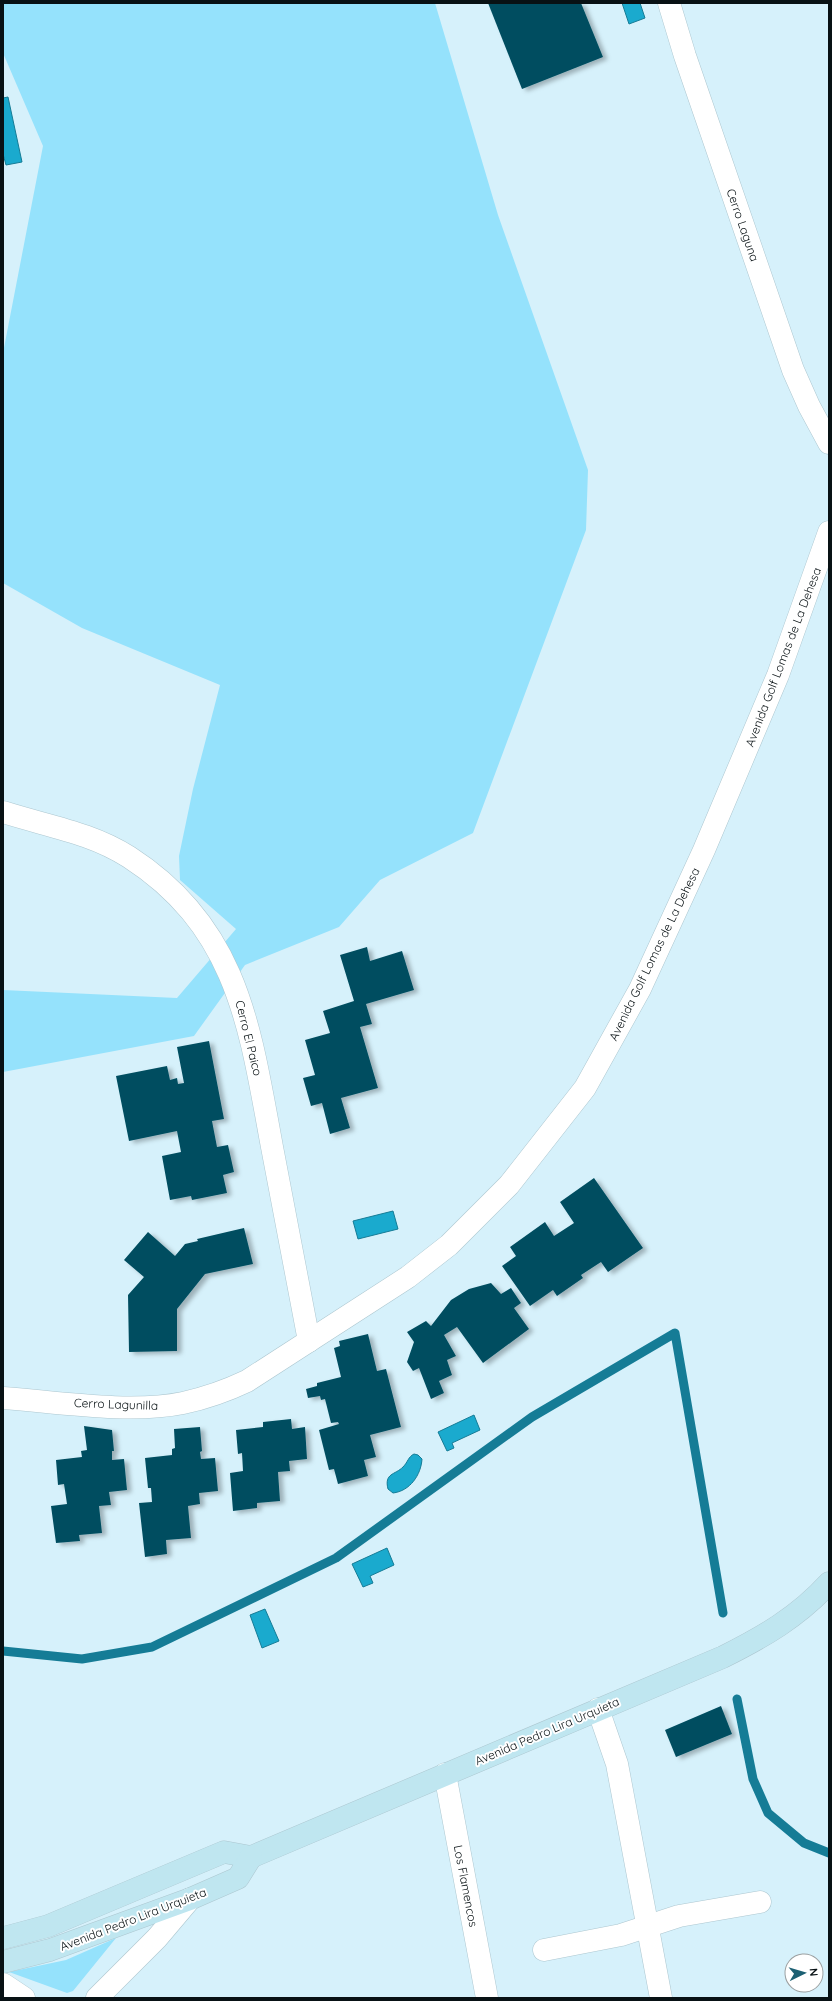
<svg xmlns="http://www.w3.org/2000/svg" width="832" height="2001" font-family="Quicksand,sans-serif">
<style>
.green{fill:#95e2fc}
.water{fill:#1aaace;stroke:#157c96}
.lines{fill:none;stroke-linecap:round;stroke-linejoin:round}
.stream{stroke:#157c96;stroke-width:9}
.building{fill:#004e60;filter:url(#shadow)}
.street-casing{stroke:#adc7d0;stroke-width:23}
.secondary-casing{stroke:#adc7d0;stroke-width:23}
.street{stroke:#fff;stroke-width:22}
.secondary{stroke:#bfe6f0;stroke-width:22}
.labels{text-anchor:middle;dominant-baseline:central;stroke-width:4;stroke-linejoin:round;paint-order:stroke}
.street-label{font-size:12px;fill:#081114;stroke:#fff}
</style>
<defs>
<filter id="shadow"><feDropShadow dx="4.5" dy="2.5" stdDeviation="2" flood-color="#0004"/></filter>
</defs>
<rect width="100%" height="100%" fill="#d6f1fb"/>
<!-- green -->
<g class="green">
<path d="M3,3H435L498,215L588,470L586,530L473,833L380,880L339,927L245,965L194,1036L3,1072V990L177,998L236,929L180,880L179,856L193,789L220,685L82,628L3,583V353L43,146L3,53Z"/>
<path d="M116,1938L73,1991L67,1993L9,1972L66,1960Z"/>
</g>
<!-- water -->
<g class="water">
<path d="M622,3H640L645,18L629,24Z"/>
<path d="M8,97L22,162L6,165L3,154V98Z"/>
<path d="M393,1211L398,1229L358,1239L353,1221Z"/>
<path d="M474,1415L480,1430L452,1443L454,1448L447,1451L438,1432Z"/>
<path d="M414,1454L418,1455L422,1459C421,1475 410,1491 393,1493L388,1489C384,1473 395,1475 403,1467C408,1462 408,1457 414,1454Z"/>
<path d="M387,1548L394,1565L370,1576L373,1583L363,1587L352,1564Z"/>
<path d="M265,1609L279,1641L262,1648L250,1615Z"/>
</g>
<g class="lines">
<!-- stream -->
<g class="stream">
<path d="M3,1651L82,1659L152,1647L336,1558L532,1417L675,1333L723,1613"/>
<path d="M737,1699L753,1779L768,1813L804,1843L829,1853"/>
</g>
</g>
<!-- building -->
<g class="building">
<path d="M488,3H581L603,57L522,89Z"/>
<path d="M367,947L370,961L402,951L414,990L366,1004L372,1024L360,1027L378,1088L341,1098L350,1128L330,1134L322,1103L311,1106L303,1078L315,1075L305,1040L330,1033L323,1011L354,1001L340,955Z"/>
<path d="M209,1041L224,1119L212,1121L217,1147L228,1145L234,1172L223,1175L227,1193L192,1200L191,1196L170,1200L162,1156L181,1152L177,1131L129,1141L116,1076L167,1066L170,1080L177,1078L178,1084L184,1083L177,1047Z"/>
<path d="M594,1178L643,1248L608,1272L601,1262L581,1275L583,1278L557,1296L553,1290L530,1306L502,1266L516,1256L510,1247L545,1222L554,1236L574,1223L560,1202Z"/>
<path d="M244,1228L253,1264L205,1274L177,1309V1351L129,1352L128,1295L144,1277L124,1260L148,1232L175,1256L185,1244L198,1241L197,1239Z"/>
<path d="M491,1283L501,1294L511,1288L521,1303L514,1308L529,1329L483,1363L457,1327L444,1335L456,1356L447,1360L452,1375L439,1381L444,1393L431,1399L419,1368L413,1371L407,1362L414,1342L407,1332L426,1321L431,1326L451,1300L469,1289Z"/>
<path d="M368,1334L377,1371L386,1369L401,1427L370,1435L376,1457L364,1460L368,1476L338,1484L334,1469L329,1470L319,1430L339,1424L338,1422L331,1423L325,1399L321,1400L320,1396L308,1398L306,1389L317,1386V1383L341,1377L334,1348L340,1346L339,1341Z"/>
<path d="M291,1419L292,1429L305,1427L307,1459L289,1461L290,1471L278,1472L280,1501L257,1503V1508L233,1511L230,1473L243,1471L242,1453L238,1454L236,1430L263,1427V1422Z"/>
<path d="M84,1426L112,1430L114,1451H112V1460L124,1459L127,1490L109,1492L111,1505L99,1506L102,1533L79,1535L80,1541L56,1543L51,1506L67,1504L64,1484L58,1485L56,1460L82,1457L81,1451L87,1450Z"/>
<path d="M200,1427L202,1451L200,1452L201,1459L215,1458L218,1491L199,1493L200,1504L188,1506L191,1538L166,1540L167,1554L145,1557L139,1503L152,1502L151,1488H148L145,1458L172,1455V1449L175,1448L174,1429Z"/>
<path d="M721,1706L732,1734L676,1757L665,1730Z"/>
</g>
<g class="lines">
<defs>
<g id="street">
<path d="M669,3L685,56L793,370L809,406L829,443"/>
<path d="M3,812C46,826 90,832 129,857C239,928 250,1029 272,1147C284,1211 296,1276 309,1341"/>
<path d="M3,1398C57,1402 130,1414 183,1403C206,1398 226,1391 247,1381L408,1277L449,1245L509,1185L585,1088L640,989L704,850L778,675L829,532"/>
<path d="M598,1709L617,1764L661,1998"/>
<path d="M445,1774L487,1998"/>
<path d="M544,1950L621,1935L679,1916L760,1902"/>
<path d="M3,1984L24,1998"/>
<path d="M97,1998L157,1938L190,1899"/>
</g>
<g id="secondary">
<path d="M3,1938L48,1926L224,1852L251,1857L723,1657C763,1637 798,1617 829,1583"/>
<path d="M3,1962L50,1950L190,1899L238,1878L251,1857"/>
</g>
</defs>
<!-- street casing -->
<use href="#street" class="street-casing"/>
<!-- secondary casing -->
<use href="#secondary" class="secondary-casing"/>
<!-- street -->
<use href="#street" class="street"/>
<!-- secondary -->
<use href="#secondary" class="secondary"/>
</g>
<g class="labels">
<!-- street labels -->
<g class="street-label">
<text transform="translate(743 225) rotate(71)">Cerro Laguna</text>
<text transform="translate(783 657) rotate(-69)">Avenida Golf Lomas de La Dehesa</text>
<text transform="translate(654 954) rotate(-64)">Avenida Golf Lomas de La Dehesa</text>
<text transform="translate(249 1038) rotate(76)">Cerro El Paico</text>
<text transform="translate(116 1404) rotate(2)">Cerro Lagunilla</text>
<text transform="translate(547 1731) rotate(-23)">Avenida Pedro Lira Urquieta</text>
<text transform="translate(466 1886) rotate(79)">Los Flamencos</text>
<text transform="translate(133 1919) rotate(-21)">Avenida Pedro Lira Urquieta</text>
</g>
</g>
<!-- border -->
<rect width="832" height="2001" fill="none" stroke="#081114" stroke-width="8"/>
<!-- north arrow -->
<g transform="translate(804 1973) rotate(85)"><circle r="19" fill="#ffffff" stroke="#9ca0a1"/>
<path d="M0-3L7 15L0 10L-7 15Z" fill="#1c6073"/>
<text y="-6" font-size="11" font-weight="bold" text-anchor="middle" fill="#081114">N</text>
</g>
</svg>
